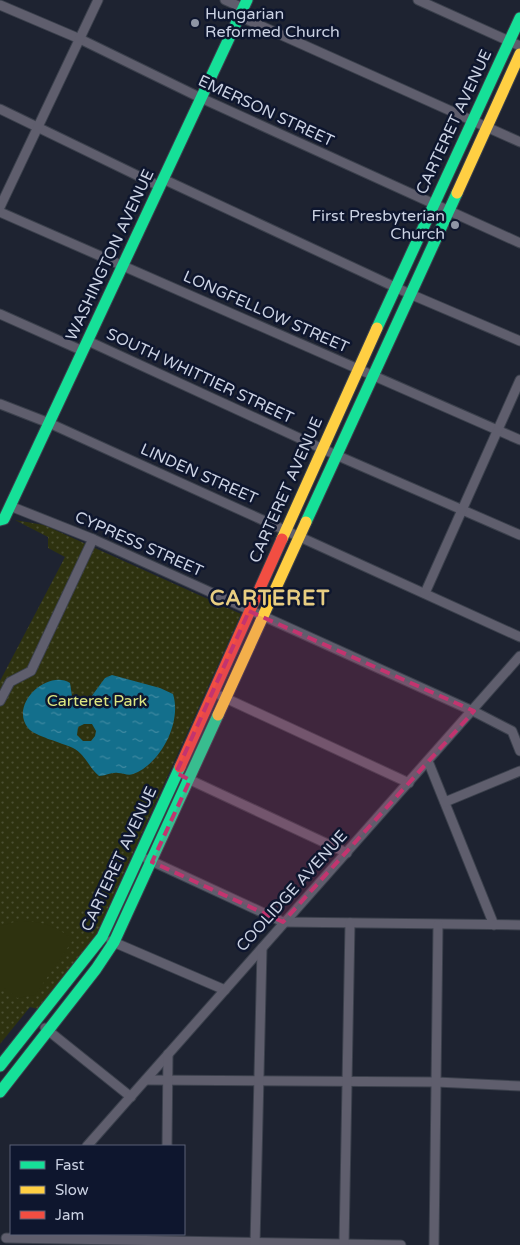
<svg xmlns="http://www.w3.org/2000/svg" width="520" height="1245" font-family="'Varela Round',sans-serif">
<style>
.grass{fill:url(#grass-dots)}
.pitch{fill:#2e320f}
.water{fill:url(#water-ripples);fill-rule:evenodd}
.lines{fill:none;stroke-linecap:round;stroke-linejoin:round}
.street-casing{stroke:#3b404c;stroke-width:11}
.fast-casing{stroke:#3b404c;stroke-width:13}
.slow-casing{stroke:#3b404c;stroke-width:13}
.jam-casing{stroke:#3b404c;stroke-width:13}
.street{stroke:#5f5e6d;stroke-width:9}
.fast{stroke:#16e098;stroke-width:11}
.slow{stroke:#ffcf43;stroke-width:11}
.jam{stroke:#f24e42;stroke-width:11}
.marked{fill:#c3346f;fill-opacity:0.2;stroke:#c3346f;stroke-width:4;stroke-dasharray:10 6;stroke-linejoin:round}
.poi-dot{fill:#8e95a5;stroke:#0e162e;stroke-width:2}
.labels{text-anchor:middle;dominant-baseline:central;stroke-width:5;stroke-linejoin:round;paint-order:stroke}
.poi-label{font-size:16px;fill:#cbd2e3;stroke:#0e162e;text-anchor:start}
.street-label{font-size:16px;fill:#cbd2e3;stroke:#0e162e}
.park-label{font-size:16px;fill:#dce681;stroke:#0e162e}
.district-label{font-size:21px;font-weight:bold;letter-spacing:1px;fill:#e8ce82;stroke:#0e162e}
</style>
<defs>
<pattern id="grass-dots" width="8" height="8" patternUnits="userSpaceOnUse" patternTransform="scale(1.25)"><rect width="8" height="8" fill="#2e320f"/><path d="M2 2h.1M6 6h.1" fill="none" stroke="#4b4f32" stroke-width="1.8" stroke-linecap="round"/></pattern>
<pattern id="water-ripples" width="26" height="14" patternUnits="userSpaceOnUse" patternTransform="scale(1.25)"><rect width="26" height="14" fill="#136f8c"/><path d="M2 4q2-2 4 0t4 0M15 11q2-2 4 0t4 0" fill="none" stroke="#3f89a1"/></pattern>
</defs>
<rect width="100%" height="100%" fill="#1e2331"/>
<!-- grass -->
<path class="grass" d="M15,520L44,525L241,614L93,941L38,1009L30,1007L0,1044V681L65,557L48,548V537Z"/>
<!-- pitch -->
<path class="pitch" d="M18,921C39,920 58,926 73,940L35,995L17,998L0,984V926Z"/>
<!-- water -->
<path class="water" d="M112,675L160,688L173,694C182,722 161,764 133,774C128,776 123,773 118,773C111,772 106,776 99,776C89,768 86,755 73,748C63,743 34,736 28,728C9,704 48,669 70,683L72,696L77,700L91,697L105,678ZM84,724H92L96,731L95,736L91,741H83L77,735L78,727Z"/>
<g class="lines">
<defs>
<g id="street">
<path d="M225,0L243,8"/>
<path d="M418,0L520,46"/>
<path d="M0,5L80,39L201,98L520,243"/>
<path d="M239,16L520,142"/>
<path d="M0,109L159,186"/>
<path d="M163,179L410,294L520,341"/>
<path d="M0,207L98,0"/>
<path d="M0,212L520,440"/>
<path d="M0,314L83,351"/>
<path d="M88,341L336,455L520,535"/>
<path d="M0,404L49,423L520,637"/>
<path d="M10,506L93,539L475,712L512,731L520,751"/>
<path d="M425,593L520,380"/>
<path d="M221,696L409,783"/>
<path d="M0,701L10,682L31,671L93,539"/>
<path d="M428,761L494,925"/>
<path d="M186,778L347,853"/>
<path d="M445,802L520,771"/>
<path d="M147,859L283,922L520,925"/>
<path d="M111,941L225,990"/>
<path d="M45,1028L131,1097"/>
<path d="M146,1080L436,1082L520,1086"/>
<path d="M87,1146L520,656"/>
<path d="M167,1146L168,1054"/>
<path d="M6,1238L401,1245"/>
<path d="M255,1245L262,948"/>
<path d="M344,1245L350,923"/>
<path d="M434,1245L438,925"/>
</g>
<g id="fast">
<path d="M377,328L520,18"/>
<path d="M0,520L4,519L247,0"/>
<path d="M306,522L457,193"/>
<path d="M0,1066L102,937L180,767"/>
<path d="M0,1092L96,969L114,942L218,715"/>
</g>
<g id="slow">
<path d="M457,193L520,54"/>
<path d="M282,539L377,328"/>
<path d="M218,715L306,522"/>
</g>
<path id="jam" d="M180,767L282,539"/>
</defs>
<!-- street casing -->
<use href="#street" class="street-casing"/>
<!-- fast casing -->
<use href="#fast" class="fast-casing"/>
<!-- slow casing -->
<use href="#slow" class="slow-casing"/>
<!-- jam casing -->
<use href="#jam" class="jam-casing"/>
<!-- street -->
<use href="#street" class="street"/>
<!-- fast -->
<use href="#fast" class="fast"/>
<!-- slow -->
<use href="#slow" class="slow"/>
<!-- jam -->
<use href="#jam" class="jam"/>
</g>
<!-- marked area -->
<path class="marked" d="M249,611L474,711L283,922L152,862L190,780L176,773Z"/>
<!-- markers -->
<g class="poi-dot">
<circle cx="195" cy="23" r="5"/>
<circle cx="455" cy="225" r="5"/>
</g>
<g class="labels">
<!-- poi labels -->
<g class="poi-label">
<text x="205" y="14">Hungarian<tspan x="205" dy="18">Reformed Church</tspan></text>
<text x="445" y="216" text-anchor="end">First Presbyterian<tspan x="445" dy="18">Church</tspan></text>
</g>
<!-- street labels -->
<g class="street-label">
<text transform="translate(266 111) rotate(25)">EMERSON STREET</text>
<text transform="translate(454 122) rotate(-65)">CARTERET AVENUE</text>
<text transform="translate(110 255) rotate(-65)">WASHINGTON AVENUE</text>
<text transform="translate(266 312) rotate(24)">LONGFELLOW STREET</text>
<text transform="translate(200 376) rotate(25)">SOUTH WHITTIER STREET</text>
<text transform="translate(199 474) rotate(24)">LINDEN STREET</text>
<text transform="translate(286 490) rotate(-66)">CARTERET AVENUE</text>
<text transform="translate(139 544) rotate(24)">CYPRESS STREET</text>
<text transform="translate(119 859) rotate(-65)">CARTERET AVENUE</text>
<text transform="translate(292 891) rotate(-48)">COOLIDGE AVENUE</text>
</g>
<!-- park labels -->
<g class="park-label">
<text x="97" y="701">Carteret Park</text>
</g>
<!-- district labels -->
<g class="district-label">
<text x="270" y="598">CARTERET</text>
</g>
</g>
<!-- legend -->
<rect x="10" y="1145" width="175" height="90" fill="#0e162e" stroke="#5a6176"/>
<rect x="20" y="1161" width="25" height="8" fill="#16e098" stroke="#5a6176"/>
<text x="55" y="1170" font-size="15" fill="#cbd2e3">Fast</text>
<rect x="20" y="1186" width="25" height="8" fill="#ffcf43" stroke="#5a6176"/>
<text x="55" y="1195" font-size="15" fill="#cbd2e3">Slow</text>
<rect x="20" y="1211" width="25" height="8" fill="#f24e42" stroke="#5a6176"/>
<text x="55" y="1220" font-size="15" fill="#cbd2e3">Jam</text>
</svg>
